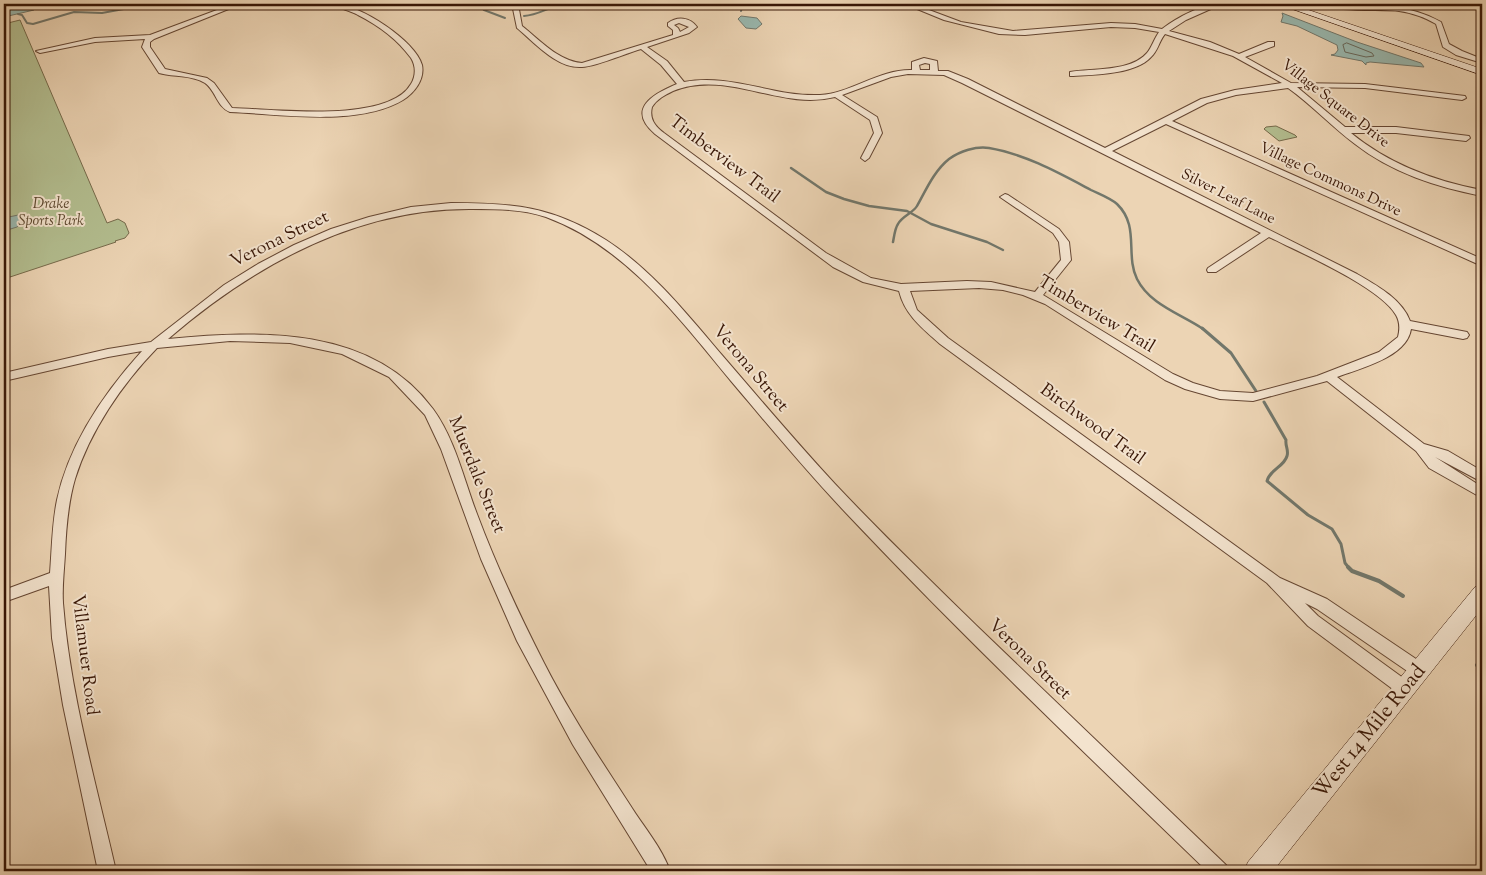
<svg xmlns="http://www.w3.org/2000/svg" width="1486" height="875" font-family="'Sorts Mill Goudy',serif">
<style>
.green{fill:#b3be90;stroke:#766a4b}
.water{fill:#99b8af;stroke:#72776b}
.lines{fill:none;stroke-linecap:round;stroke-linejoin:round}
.shore{stroke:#68675a;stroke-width:1}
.stream-far3{stroke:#72776b;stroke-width:2}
.stream-far2{stroke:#72776b;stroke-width:2.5}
.stream-far1{stroke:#72776b;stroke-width:3}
.stream{stroke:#72776b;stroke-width:4}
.street-casing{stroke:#654632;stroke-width:2}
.secondary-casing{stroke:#381606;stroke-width:1}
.street{fill:#f3e3ce;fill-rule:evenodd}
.secondary{fill:#f3e3ce;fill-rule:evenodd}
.labels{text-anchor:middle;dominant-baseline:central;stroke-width:4;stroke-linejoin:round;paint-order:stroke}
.far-street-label{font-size:15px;fill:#381606;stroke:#f3e3ce}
.far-park-label{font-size:15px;font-style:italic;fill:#5d482f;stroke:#f3e3ce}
.street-label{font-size:18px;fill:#381606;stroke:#f3e3ce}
.near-street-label{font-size:21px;fill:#381606;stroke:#f3e3ce}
</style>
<rect width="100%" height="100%" fill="#ecd4b4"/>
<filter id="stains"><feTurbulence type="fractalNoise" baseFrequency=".004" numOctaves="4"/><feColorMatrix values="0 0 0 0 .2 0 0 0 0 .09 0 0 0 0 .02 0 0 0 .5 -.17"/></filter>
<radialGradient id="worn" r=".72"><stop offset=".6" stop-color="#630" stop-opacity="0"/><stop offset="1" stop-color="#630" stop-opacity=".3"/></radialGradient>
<!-- green -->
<g class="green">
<path d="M20,20L107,223L118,219L125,223L129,233L125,238L115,241L116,242L4,279V24Z"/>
<path d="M1276,126L1295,135L1297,137L1279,141L1264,129L1266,127Z"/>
</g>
<!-- water -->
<g class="water">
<path d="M4,4H31L34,10L4,17Z"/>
<path d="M1282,13L1357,42L1421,63L1424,67L1370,62L1366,63V65L1362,61L1331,55L1335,54L1338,50L1337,45L1297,26L1281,22L1283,16Z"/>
<path d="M741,16L757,18L762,24L756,29L746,28L738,19Z"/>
<path d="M23,214L24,221L17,227L4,231V218Z"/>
</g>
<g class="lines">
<!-- shore -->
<path class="shore" d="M1347,43L1372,53L1374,56L1366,57L1345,52L1343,45Z"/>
<!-- stream-far3 -->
<g class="stream-far3">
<path d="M479,4L484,10L505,18"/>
<path d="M736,4L742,8L741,11"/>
<path d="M18,14L22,15L27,23L33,24L74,12L102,13L151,4"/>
<path d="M524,16C540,15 549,6 566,4"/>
</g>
<!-- stream-far2 -->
<g class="stream-far2">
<path d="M791,168L826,192L844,199L869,206L907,211L931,224L987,242L1003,250"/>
<path d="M893,242C894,237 895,228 898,224C902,216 913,213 917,206C926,190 934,171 949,159C960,151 976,146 989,148C1025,154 1059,173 1091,190C1099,194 1110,198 1117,204C1140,226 1125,255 1137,279C1150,305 1181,314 1203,329"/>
</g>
<!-- stream-far1 -->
<g class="stream-far1">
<path d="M1202,328L1231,353L1256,391"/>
<path d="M1264,402L1286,440C1285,446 1289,450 1287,456C1284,467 1270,469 1267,481L1308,515L1332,529L1341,544L1345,563L1349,568"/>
</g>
<!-- stream -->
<g class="stream">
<path d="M1348,567L1352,571L1379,581L1403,596"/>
<path d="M1477,665L1482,670"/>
</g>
<defs>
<g id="street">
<path d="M233,4H241L154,39L150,42V47L165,69L207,78L214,83L232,108C273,109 388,124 411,84C416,76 416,66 411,58C398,40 378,25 358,15C351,11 340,9 335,4C359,4 416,41 422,65C425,80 414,93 403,100C358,127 281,114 230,112C217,107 216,91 205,83C193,75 173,77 159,73L142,47L145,39L95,42L40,53L36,51L95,38L150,35Z"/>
<path d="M512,4H518L522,26C540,40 558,61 582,63L673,35V30L668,26V23C677,16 690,17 697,27L689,33L647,47L667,61L684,82C732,73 773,97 820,95C852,93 879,69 912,70V62L924,58L937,61L938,71H948L968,79L1105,148L1201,99L1235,90L1282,83L1233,56L1165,34C1159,41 1158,51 1151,57C1136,74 1094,75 1073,76H1070V72C1092,68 1131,72 1147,53C1152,47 1154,39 1159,32L1135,28L1111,27L1025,35L999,34L944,20L905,4H913L961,22L1013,31L1111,23L1135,24L1162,29C1178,17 1202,4 1222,4L1186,20L1169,31L1210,42L1239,54L1268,42H1274V46L1245,57L1291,83L1365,84L1465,96L1466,98L1462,100L1365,88L1297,87L1345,127H1396L1469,136L1470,138L1466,141L1396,133H1351C1389,164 1434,181 1482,190V196C1437,187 1392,173 1355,144C1332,127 1312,105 1288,88L1236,95L1207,103L1172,121L1482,259V266L1166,124L1112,151L1357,274C1376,285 1402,299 1410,321L1467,332L1469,335L1467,338L1463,339L1411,329C1407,357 1361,368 1337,377L1424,444L1448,451L1482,471V482L1435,457L1482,487V498L1429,468L1416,451L1327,381L1253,401L1220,399L1185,389L1165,380L1045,304L1023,295L1003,290L979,288L910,291L917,310L948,338L1280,578L1327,599L1425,665L1427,670L1425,675L1419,677L1413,675L1317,609L1305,603L1318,616L1410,683L1412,688L1410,693L1404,696L1398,693L1308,626L1267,583L940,344C922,328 905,315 899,291L863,282L833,267L655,134C626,109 653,94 677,84L661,65L641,49C624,54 597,66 582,67C557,69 534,42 517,28ZM679,23L689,27L680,32L678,28L674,25ZM925,63L930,64V70H920L919,65ZM908,74L944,75L962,83L1261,233L1208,268L1207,270L1208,272H1216L1269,237C1299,252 1380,287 1396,315C1400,322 1400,329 1398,337L1379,352L1317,376L1253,393L1220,391L1193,383L1173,374L1043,295L1071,260L1069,242L1059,229L1008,195L1005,194L1000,197L1053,233L1059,242L1061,260L1035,292L991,282L967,281L901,284L871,278L826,253L664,133C655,126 649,119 652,107C657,99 665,95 673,91C729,69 779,111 835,97L870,120L874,133L861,158L865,161L869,158L882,133L877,117L842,95L891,77Z"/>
<path d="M1322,4C1362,4 1406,2 1441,22L1449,44L1462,51L1482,59V63L1456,55L1443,47L1436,24C1424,17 1413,13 1399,11C1382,9 1333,12 1322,4Z"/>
<path d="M451,203C513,203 552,206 606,240C651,269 687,314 721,354C759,398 796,442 835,484C882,534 931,581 980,629C1062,708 1144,786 1226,865L1229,871H1207C1086,754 963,637 847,514C806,471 769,426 731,381C679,318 625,246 546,217C523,209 496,209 472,209C356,208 253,266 168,339C260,330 372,326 433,409C455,439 464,480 477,514C496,565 519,614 544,663C569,712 600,759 630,805C643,826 662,848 670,871H651L573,745L517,641L481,559L441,449L425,415L389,377L342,354L290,343L230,341L157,348C122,384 90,431 75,479C68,503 66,529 65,554C64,571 62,587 63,603C70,694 96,783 116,871H98L63,705L52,638L49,586L4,602V590L50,573C52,549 52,524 57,500C69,444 104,393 142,351L108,357L4,381V373L108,349L151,342L224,285L258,264L294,245L331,229L369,217L411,207Z"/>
</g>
<g id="secondary">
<path d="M1278,4H1291L1482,69V75Z"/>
<path d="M1482,584V608L1273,871H1244L1248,862L1475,587Z"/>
</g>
</defs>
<!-- street casing -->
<use href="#street" class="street-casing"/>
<!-- secondary casing -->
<use href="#secondary" class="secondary-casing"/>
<!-- street -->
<use href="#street" class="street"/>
<!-- secondary -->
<use href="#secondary" class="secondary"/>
</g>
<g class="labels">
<!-- far-street labels -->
<g class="far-street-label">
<text transform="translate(1335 104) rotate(38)">Village Square Drive</text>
<text transform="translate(1330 180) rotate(25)">Village Commons Drive</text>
<text transform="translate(1228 197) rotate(27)">Silver Leaf Lane</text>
</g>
<!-- far-park labels -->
<g class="far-park-label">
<text x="51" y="204">Drake<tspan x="51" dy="17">Sports Park</tspan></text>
</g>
<!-- street labels -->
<g class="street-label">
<text transform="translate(724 160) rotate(37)">Timberview Trail</text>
<text transform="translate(280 240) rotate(-26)">Verona Street</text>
<text transform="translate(1096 315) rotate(31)">Timberview Trail</text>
<text transform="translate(750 369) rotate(50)">Verona Street</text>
<text transform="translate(1092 425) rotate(36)">Birchwood Trail</text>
<text transform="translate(476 475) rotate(68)">Muerdale Street</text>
<text transform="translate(84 655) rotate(83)">Villamuer Road</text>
<text transform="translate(1029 660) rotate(44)">Verona Street</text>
</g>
<!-- near-street labels -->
<g class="near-street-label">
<text transform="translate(1370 732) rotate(-51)">West 14 Mile Road</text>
</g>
</g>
<!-- margin -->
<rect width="1486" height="875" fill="none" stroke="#ecd4b4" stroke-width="20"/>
<rect x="5" y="5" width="1476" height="865" fill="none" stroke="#381606" stroke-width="2.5"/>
<rect x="10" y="10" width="1466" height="855" fill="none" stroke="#381606"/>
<rect width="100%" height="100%" filter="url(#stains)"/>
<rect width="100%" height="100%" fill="url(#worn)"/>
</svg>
